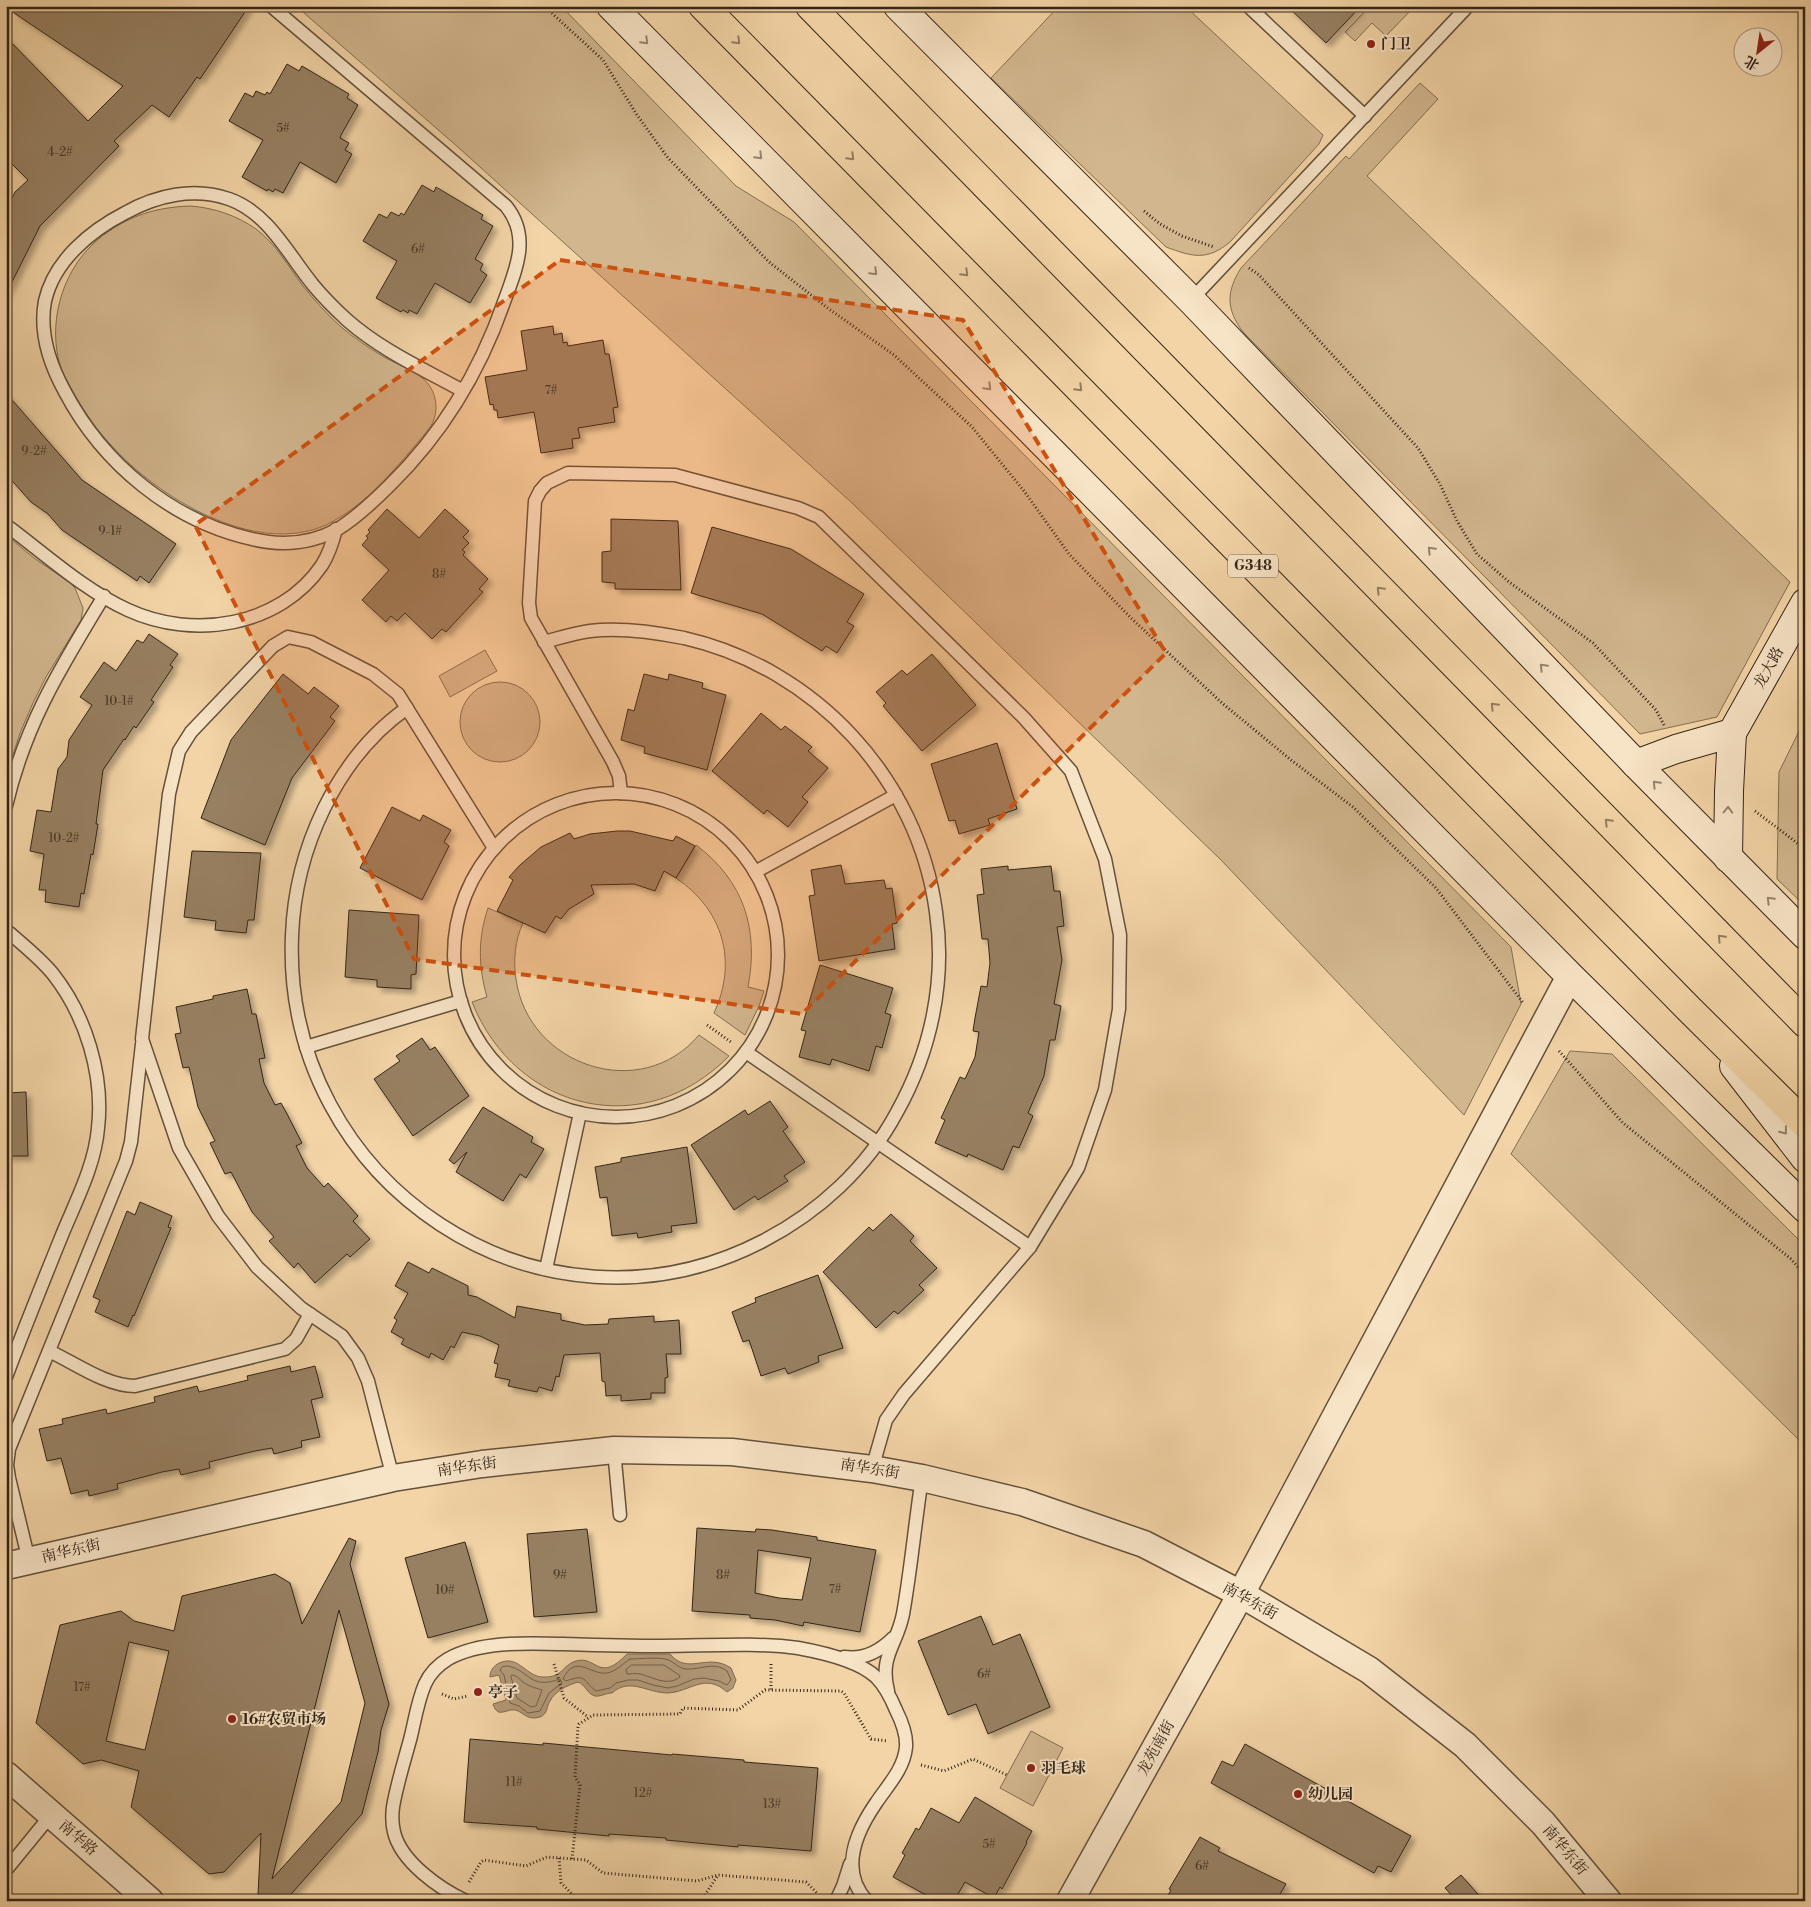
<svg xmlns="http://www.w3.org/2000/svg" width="1811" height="1907" font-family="'Libre Bodoni','Noto Serif SC',serif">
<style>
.green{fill:#d2b68e;stroke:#826e53}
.water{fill:#b29876;stroke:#7f6a50}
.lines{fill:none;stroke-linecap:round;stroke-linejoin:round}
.shore{stroke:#725e47;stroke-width:1}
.building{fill:#978062;stroke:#332518;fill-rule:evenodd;filter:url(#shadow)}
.lane-casing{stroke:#63513c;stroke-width:15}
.street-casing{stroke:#63513c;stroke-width:29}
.secondary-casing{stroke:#332518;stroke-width:30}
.highway-casing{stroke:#332518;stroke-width:30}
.path{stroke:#332518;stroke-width:3;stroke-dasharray:1 2.5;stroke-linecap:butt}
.lane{stroke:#f7e3c5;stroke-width:12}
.street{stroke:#f7e3c5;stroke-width:26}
.secondary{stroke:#f7e3c5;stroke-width:28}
.highway{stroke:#f3d4a6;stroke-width:28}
.oneway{stroke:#95846e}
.oneway2{stroke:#937c5f}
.marked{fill:#cd510e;fill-opacity:0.2;stroke:#cd510e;stroke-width:4;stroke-dasharray:10 6;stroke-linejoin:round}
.poi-dot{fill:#8f2418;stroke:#f7e3c5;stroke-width:2}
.labels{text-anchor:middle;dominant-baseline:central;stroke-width:4;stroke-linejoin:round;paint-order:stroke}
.number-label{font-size:12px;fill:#4c3c2a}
.shield{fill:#f7e3c5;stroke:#6e5e4c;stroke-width:1}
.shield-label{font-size:14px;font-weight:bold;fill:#332518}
.poi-label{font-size:15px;font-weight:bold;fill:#332518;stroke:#f7e3c5;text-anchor:start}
.street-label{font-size:15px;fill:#332518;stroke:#f7e3c5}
</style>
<defs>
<filter id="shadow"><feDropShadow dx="4.5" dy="4.5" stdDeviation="2.5" flood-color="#0004"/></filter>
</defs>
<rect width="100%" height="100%" fill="#f3d4a6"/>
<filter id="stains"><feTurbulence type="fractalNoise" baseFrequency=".004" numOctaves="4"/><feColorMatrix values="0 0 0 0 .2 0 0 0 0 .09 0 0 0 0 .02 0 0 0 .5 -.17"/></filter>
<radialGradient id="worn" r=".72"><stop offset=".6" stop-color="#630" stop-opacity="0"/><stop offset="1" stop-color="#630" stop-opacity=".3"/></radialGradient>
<!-- green -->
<g class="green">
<path d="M296,6H561L736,186L794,222L1511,947L1521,1004L1464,1115L1221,860L852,503L459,148Z"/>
<path d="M1059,6H1185L1323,135L1319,144L1230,242C1207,261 1193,257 1166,247L991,78Z"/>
<path d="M1370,6H1415L1386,36L1372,23L1355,41L1345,32Z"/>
<path d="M1420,83L1438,99L1367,176L1790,582L1717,717L1640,734L1243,332C1226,309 1226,292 1241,268L1346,156L1349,159Z"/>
<path d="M191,206C214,208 236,215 256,229C276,244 288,266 303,286C314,300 327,314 340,326C354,338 369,348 384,357C398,365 420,372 429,385C439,399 438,418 428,430C399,465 367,505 326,525C255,557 157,497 111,445C97,430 86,414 76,397C71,388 65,378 61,368C47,326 61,274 93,244C121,218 153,207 191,206Z"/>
<path d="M6,535L34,558L69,582L75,588L83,608L81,620L46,677L33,703L20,733L6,777Z"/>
<path d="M485,650L497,671L450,697L439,676Z"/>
<circle cx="500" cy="722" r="40"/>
<path d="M1805,719V906L1777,879L1779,772Z"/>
<path d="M696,845C744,881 759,929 748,987L764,991L759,1006L745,1035L714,1013C738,961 723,910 676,878Z"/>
<path d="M488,908L523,923C515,940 513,961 516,979C528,1066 641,1104 699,1035L729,1056C645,1142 516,1112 472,1002L487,997C478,966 478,938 488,908Z"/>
<path d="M1570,1051L1612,1054L1805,1246V1446L1511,1154Z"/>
<path d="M1031,1731L1063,1748L1033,1806L1000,1788Z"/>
</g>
<!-- water -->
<path class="water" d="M627,1654H670C688,1676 707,1652 731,1668L736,1680L733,1688L727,1692C705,1672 690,1692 668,1693C647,1693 630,1677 612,1693C606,1693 600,1697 595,1696C587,1694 586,1685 578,1682C568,1685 555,1691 550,1701C546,1707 548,1714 540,1717C525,1722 522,1708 511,1710C502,1712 497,1716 493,1704L506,1700L499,1675L490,1677V1675C491,1669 495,1664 502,1662C519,1656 527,1677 543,1677C563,1678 562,1665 576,1661C597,1655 598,1684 627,1654Z"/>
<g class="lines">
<!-- shore -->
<g class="shore">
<path d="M630,1659C641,1659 654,1657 665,1659C673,1660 677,1668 686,1669C701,1670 713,1661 727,1671L731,1680L727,1685L719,1681L704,1678L694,1679L677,1686L668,1688L653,1685L638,1680H628L616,1683L610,1688L596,1691C582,1681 588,1673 566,1681L563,1679C576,1653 589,1675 607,1673C617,1671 622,1664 630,1659Z"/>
<path d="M632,1665H664L679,1675L680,1677C667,1687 653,1677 640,1674C636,1673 631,1674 627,1674L626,1670Z"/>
<path d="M508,1666C531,1671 529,1690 560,1679L562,1683L549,1693L540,1711L528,1713L519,1706L510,1703L504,1675L500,1670L502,1667Z"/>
<path d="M512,1675C518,1675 520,1681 526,1684C531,1687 536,1688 542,1690L536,1706L531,1707L517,1698L511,1677Z"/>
</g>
</g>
<!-- building -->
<g class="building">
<path d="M17,6H249L200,79L197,77L169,117L152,105L114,141L119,146L40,226L6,294V211L15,192L28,180L6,158V37L88,121L123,86L14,13Z"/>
<path d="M1287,6H1361L1326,43Z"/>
<path d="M287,64L299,71L302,66L349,94L347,98L358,105L341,135L340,138L349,143L345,150L352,154L336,183L300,162L283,193L275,189L273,192L268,189L267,191L242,177L263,140L229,121L245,93L253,97L256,91L265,95L267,92L270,94Z"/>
<path d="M422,185L434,192L436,187L483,215L481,219L493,226L475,259L483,264L480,270L487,275L470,303L435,283L417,314L409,310L408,313L403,310L401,312L376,298L397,261L363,241L379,214L387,218L391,212L399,216L401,213L404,215Z"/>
<path d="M553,326L554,335L562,333L563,343L567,342L568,346L603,340L605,354H609L618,407L613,408L615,422L578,428L580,438L572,439L573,448L541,453L534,412L498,418L497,410H494L493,404L490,405L485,377L527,370L521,331Z"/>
<path d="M6,393L82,480L176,544L149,583L140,576L137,581L62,530L48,514L31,502L6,474Z"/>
<path d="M387,509L419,538L445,509L469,531L463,537L469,543L462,550L465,552L463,555L488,579L479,589L483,592L446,632L442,629L432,639L405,613L397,621L391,616L386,622L362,600L389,570L362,545L368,538L366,536L370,532L368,530Z"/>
<path d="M611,519L678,521L681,590L615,589V583L602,582V552L611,551Z"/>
<path d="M712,527L791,549L864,594L847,622L854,626L837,653L826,646L822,651L762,614L691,593Z"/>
<path d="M149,634L178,654L170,665L173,667L151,700L154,702L136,728L134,726L125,740L124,739L103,770L96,824H98L93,855L91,854L84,894L81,893L79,907L45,902L46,890H39L44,854L30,851L37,810L51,812L58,769L67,757L69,740L92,705L80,697L104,662L116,671L137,640L143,643Z"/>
<path d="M932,654L976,705L922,751L883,706L886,703L876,692L902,670L907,675Z"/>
<path d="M283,674L308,694L314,687L339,706L330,717L335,721L292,778L265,845L201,818L231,740Z"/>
<path d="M644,674L668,680L669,674L703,683L702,688L726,695L707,770L644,753L645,747L621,740L628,709L634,711Z"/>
<path d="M761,713L781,730L785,726L812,747L808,751L828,768L802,797L808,802L788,827L767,810L764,814L712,771Z"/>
<path d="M997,743L1017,809L988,819L990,825L959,834L955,820L949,821L931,764Z"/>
<path d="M392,807L420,821L423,815L451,830L444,842L449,846L422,900L360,868Z"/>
<path d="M617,831H630L673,841L676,836L695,846L676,878L664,871L655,891L634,884L591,885L594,894L569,909L561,919L556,916L545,933L497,911L513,880L509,877L520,865L541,847L570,833L574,839L590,834Z"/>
<path d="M192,851L261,853L254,920H248L246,933L215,930L216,921L184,917Z"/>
<path d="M841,865L845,884L884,880L886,889L892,888L897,923L892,924L895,949L819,961L809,896L815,895L811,870Z"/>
<path d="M1008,866V870L1051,866L1054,891H1060L1064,926L1057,927L1062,960L1054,1004L1061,1006L1055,1040H1050L1044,1076L1028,1113L1033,1116L1019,1148L1013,1146L1003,1170L968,1154L967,1157L935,1143L945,1120L941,1118L960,1077L965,1079L975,1057L979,1032L973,1031L975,1018L981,986L987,987L990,963L988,939H982L977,895L984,894L981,869Z"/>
<path d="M349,910L419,915L416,974L411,975V989L377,987V980L345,977Z"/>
<path d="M820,965L893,988L885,1013L891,1015L882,1048L876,1046L869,1071L832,1059L830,1065L799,1057L806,1031L801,1030Z"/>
<path d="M247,989L252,1014H256L265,1058L259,1059L264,1083L275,1105L281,1103L286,1112L302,1143L296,1146L307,1168L324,1187L328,1183L351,1208L358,1216L353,1221L370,1239L350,1257L347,1254L315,1283L298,1263L294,1268L269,1241L274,1237L252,1212L231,1172L225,1174L210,1143L215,1141L198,1107L189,1067L183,1068L175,1034L181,1033L176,1007L213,999V996Z"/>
<path d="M422,1038L430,1050L435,1047L469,1096L413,1136L374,1079L400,1061L396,1056Z"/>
<path d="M26,1092L28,1156H6V1093Z"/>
<path d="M770,1101L788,1127L783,1131L805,1162L784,1176L788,1181L758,1200L755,1196L734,1210L691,1145L745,1110L748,1115Z"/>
<path d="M483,1107L533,1137L531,1142L544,1149L526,1178L520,1174L503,1201L456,1172L467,1152L454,1164L449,1160Z"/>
<path d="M687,1147L697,1223L671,1226L672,1232L638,1238L637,1233L612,1236L607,1197L600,1198L595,1167L621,1162V1158Z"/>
<path d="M140,1202L172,1216L168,1227L171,1228L134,1316L133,1315L128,1327L95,1312L100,1300L93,1297L127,1211L135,1215Z"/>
<path d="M891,1214L914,1236L910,1241L937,1268L919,1285L924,1290L898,1314L894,1311L876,1328L823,1272L869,1227L873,1231Z"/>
<path d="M408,1262L429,1273L432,1268L468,1286V1295L477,1297L515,1318L517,1306L561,1314V1320L585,1325L608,1324L609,1319L654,1316V1322L679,1320L681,1354H666L668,1377L665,1378V1393H651V1399L621,1401V1395L606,1396L605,1382L602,1381L600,1353L564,1355L559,1377L556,1376L552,1391L539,1387L537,1392L508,1386L510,1380L495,1377L498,1364L494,1363L499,1345L480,1336L462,1332L454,1348L451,1346L443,1360L431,1353L429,1358L401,1344L404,1339L391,1332L397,1320L394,1318L408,1293L395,1286Z"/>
<path d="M818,1275L843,1348L818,1356L819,1362L788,1374L785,1368L761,1376L749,1340L743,1342L732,1312L756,1302L755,1298Z"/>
<path d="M290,1366L291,1372L315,1366L323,1397L311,1400L320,1437L301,1441L302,1447L274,1454L272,1448L255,1451L209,1462L210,1468L181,1475L179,1469L162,1472L117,1484L118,1489L89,1496L88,1490L71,1494L61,1458L47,1461L39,1429L63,1424L62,1419L106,1409L107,1414L155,1402L154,1397L197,1386L199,1392L248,1380L247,1376Z"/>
<path d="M697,1528L755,1532L756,1529L772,1530L817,1537V1540L876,1550L860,1632L804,1622L803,1626L775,1620L750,1618V1615L692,1611ZM758,1550L811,1558L802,1600L779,1598L755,1593Z"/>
<path d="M587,1529L597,1612L534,1617L527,1534Z"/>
<path d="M349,1538L356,1541L350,1564L389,1704L381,1730L378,1752L362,1814L285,1901H253L258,1895L261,1833L224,1872L209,1874L131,1807L139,1771L101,1760L83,1764L36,1723L60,1625L121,1611L134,1621L174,1631L182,1596L275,1574L290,1583L302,1624ZM339,1610L365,1703L341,1802L272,1879ZM129,1642L169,1651L145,1750L106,1741Z"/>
<path d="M465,1542L488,1622L428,1638L405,1558Z"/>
<path d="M981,1616L993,1645L1020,1634L1050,1707L988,1734L976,1704L948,1715L918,1641Z"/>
<path d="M470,1739L543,1745V1743L672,1755V1754L744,1760V1762L818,1768L811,1851L738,1845V1847L666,1840V1838L609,1834V1836L537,1829V1827L464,1822Z"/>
<path d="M1245,1744L1411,1836L1391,1872L1378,1866L1374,1873L1211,1783L1222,1761L1233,1766Z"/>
<path d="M975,1797L1032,1831L1026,1842L1027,1843L1002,1889L1000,1887L994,1898L965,1882L954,1901H937L893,1877L905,1855L902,1853L916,1828L919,1830L931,1808L959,1823Z"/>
<path d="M1200,1837L1220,1848L1218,1851L1286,1884L1276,1901H1165L1171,1890L1169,1889Z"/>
<path d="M1461,1875L1484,1901H1457L1445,1888Z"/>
</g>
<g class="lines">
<defs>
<g id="lane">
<path d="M271,6L506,206C531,237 516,269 504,302C480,371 442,434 390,485C374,501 357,517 338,529C311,544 281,546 252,539C172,521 103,464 65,392C50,365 39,333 45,301C54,261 90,231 125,213C157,195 194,187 229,199C269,213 289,256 314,286C324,298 335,309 347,320C381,350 423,369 463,391"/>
<path d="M1248,6L1365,116"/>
<path d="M6,10L9,6"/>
<path d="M1191,300L1468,6"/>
<path d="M6,525C45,554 84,590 128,610C193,640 280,627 322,565C329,554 333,541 336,529"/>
<path d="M407,708C336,758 295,850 292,936C282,1184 541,1356 763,1241C819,1212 867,1168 897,1112C931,1051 946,981 936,912C918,778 815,668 684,638C654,632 621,627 590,631C575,633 559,638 544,642"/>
<path d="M621,793L619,776L613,762L531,618L529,603L535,501L540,491L547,483L568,473L675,475L798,508L819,517L1024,718L1071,771L1105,859L1120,935L1119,1009L1105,1090L1078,1168L1030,1247L904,1394L886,1420L872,1469"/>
<circle cx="616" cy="955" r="162"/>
<path d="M6,806C25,724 61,667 104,596"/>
<path d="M755,872L896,795"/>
<path d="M6,930C22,944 40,958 53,974C86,1016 104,1075 98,1128C95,1165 76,1201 62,1235C43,1282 24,1329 6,1377"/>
<path d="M306,1047L461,1001"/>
<path d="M746,1052L1030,1247"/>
<path d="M546,1269L580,1113"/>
<path d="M49,1351C75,1363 106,1386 135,1386L285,1349L296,1339L310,1314"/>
<path d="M614,1450L620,1515"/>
<path d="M393,1478L368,1381L358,1358L342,1336L301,1308L257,1267L218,1216L179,1148L142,1039L169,794L179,751L191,732L273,646L288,637L311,642L373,674L398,694L494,848"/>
<path d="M29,1561L9,1478L7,1465L9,1449L126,1161L131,1142L142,1044"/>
<path d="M844,1657C864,1660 880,1651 893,1638"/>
<path d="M888,1691C879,1656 897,1645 903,1614C911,1569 915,1523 922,1478"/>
<path d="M6,1870L51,1815"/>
<path d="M466,1901C440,1889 401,1862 394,1832C392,1824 392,1815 393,1807C397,1783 405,1759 411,1736C415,1719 418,1700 425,1684C430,1673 438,1665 448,1659C480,1641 527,1643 563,1644C596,1645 629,1646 661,1646C707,1646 753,1642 798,1648C820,1652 859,1661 876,1677C885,1686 891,1698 896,1710C902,1722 907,1734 906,1747C904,1769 888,1785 876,1803C856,1832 839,1871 867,1901"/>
<path d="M836,1901L843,1886L850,1864"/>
</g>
<g id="street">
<path d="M6,1566L393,1478L482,1464L614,1450L732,1452L872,1469L922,1478L1022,1502L1144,1544L1241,1594L1369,1670L1465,1745L1543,1823L1608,1901"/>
<path d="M6,1775L150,1901"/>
<path d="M1070,1901L1241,1594L1570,976"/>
</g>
<g id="secondary">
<path d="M611,6L1570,976L1805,1208"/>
<path d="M898,6L1191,300L1636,764L1805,935"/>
<path d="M1732,733L1805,603"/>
<path d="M1636,764L1676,749L1732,733L1729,791L1728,858"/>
<path d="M1734,1066L1805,1158"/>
</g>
<g id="highway">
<path d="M703,6L1690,1010L1805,1124"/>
<path d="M810,6L1805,1023"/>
</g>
</defs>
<!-- lane casing -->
<use href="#lane" class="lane-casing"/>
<!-- street casing -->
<use href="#street" class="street-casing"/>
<!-- secondary casing -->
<use href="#secondary" class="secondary-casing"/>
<!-- highway casing -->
<use href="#highway" class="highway-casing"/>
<!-- path -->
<g class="path">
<path d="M544,6L603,60L637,115L668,158L769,262L829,309L894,355L972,427L1024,491L1069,554L1131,618L1222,703L1291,760L1353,807L1436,888L1524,1004"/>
<path d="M1144,211L1160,224L1182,236L1214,247"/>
<path d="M1249,268L1259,275L1418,448L1440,484L1457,521L1477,554L1509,582L1593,643L1656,710L1664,725"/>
<path d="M1755,811L1805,849"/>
<path d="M707,1025L731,1042"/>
<path d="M1559,1051L1623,1123L1791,1259L1805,1275"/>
<path d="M554,1664L564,1698L588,1717"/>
<path d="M771,1664V1690"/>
<path d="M442,1694L454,1699L468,1696"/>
<path d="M921,1765L944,1771L973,1759L1007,1775"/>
<path d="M559,1858L561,1883L574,1896"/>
<path d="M572,1859L580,1785L575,1777L578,1727L579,1724L593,1715L680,1714L683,1708L738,1710L765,1690L841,1691L844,1693L871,1739L888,1741"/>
<path d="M469,1882L481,1862L484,1860L526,1866L547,1857L586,1860L603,1873L697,1881L718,1875L806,1882L818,1894"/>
<path d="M701,1901L718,1875"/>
</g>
<!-- lane -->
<use href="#lane" class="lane"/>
<!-- street -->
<use href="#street" class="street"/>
<!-- secondary -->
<use href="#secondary" class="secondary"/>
<!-- highway -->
<use href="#highway" class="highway"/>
</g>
<!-- one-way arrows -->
<defs><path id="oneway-chevron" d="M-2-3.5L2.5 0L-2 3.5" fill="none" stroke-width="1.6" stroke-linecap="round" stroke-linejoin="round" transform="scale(1.25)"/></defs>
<g class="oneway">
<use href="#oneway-chevron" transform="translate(645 41) rotate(45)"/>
<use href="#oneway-chevron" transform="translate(759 156) rotate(45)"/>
<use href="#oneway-chevron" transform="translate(874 272) rotate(45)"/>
<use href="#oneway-chevron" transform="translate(988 387) rotate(45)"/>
<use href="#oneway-chevron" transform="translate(1431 550) rotate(-134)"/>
<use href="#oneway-chevron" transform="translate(1543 667) rotate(-134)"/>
<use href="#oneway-chevron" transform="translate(1656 784) rotate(-134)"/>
<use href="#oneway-chevron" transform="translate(1728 810) rotate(-89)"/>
<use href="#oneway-chevron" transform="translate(1770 900) rotate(-135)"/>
<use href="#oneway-chevron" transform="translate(1784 1131) rotate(52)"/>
</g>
<g class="oneway2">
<use href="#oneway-chevron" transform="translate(737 41) rotate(45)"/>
<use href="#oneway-chevron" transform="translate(851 157) rotate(45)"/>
<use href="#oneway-chevron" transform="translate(965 273) rotate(45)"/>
<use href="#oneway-chevron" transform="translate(1079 388) rotate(45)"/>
<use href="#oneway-chevron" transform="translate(1380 590) rotate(-134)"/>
<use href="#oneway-chevron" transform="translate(1494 706) rotate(-134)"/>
<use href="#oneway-chevron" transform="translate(1608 822) rotate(-134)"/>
<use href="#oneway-chevron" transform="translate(1721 938) rotate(-134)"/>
</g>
<!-- marked area -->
<path class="marked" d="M560,260L963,320L1166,653L802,1014L414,959L195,525Z"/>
<!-- markers -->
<g class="poi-dot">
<circle cx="1371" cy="44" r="5"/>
<circle cx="478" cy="1692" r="5"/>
<circle cx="232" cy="1719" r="5"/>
<circle cx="1031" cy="1768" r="5"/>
<circle cx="1298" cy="1794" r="5"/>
</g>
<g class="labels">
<!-- number labels -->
<g class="number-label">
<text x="283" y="128">5#</text>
<text x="60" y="152">4-2#</text>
<text x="418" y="249">6#</text>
<text x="551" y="390">7#</text>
<text x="34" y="451">9-2#</text>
<text x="110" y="531">9-1#</text>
<text x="439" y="574">8#</text>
<text x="119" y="701">10-1#</text>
<text x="64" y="838">10-2#</text>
<text x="560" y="1575">9#</text>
<text x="723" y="1575">8#</text>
<text x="835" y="1589">7#</text>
<text x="445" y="1590">10#</text>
<text x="984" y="1674">6#</text>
<text x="82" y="1687">17#</text>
<text x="514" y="1782">11#</text>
<text x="643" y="1793">12#</text>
<text x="772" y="1804">13#</text>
<text x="989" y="1844">5#</text>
<text x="1202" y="1866">6#</text>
</g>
<!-- shield labels -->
<rect class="shield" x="1228" y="554.5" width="50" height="23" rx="4"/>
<g class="shield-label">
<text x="1253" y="566">G348</text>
</g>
<!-- poi labels -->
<g class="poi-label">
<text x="1381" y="44">门卫</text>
<text x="488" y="1692">亭子</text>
<text x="242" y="1719">16#农贸市场</text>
<text x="1041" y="1768">羽毛球</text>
<text x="1308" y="1794">幼儿园</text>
</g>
<!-- street labels -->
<g class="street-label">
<text transform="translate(1769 668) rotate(-61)">龙大路</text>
<text transform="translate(467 1467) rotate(-8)">南华东街</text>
<text transform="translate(870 1469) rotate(9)">南华东街</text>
<text transform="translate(71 1551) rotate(-13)">南华东街</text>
<text transform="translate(1250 1601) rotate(29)">南华东街</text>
<text transform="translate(1156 1748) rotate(-61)">龙苑南街</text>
<text transform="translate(78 1838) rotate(41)">南华路</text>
<text transform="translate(1565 1850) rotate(50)">南华东街</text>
</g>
</g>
<!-- margin -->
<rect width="1811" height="1907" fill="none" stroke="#f3d4a6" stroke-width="25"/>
<rect x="8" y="8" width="1796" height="1892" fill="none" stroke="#332518" stroke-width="2.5"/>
<rect x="12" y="12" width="1786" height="1882" fill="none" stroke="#332518"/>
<!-- north arrow -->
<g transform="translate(1758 52) rotate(210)"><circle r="24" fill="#f7e3c5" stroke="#a99780"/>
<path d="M0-4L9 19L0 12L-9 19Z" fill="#8f2418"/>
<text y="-8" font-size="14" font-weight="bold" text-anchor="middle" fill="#332518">北</text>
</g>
<rect width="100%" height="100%" filter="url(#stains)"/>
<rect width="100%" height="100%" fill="url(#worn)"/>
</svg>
